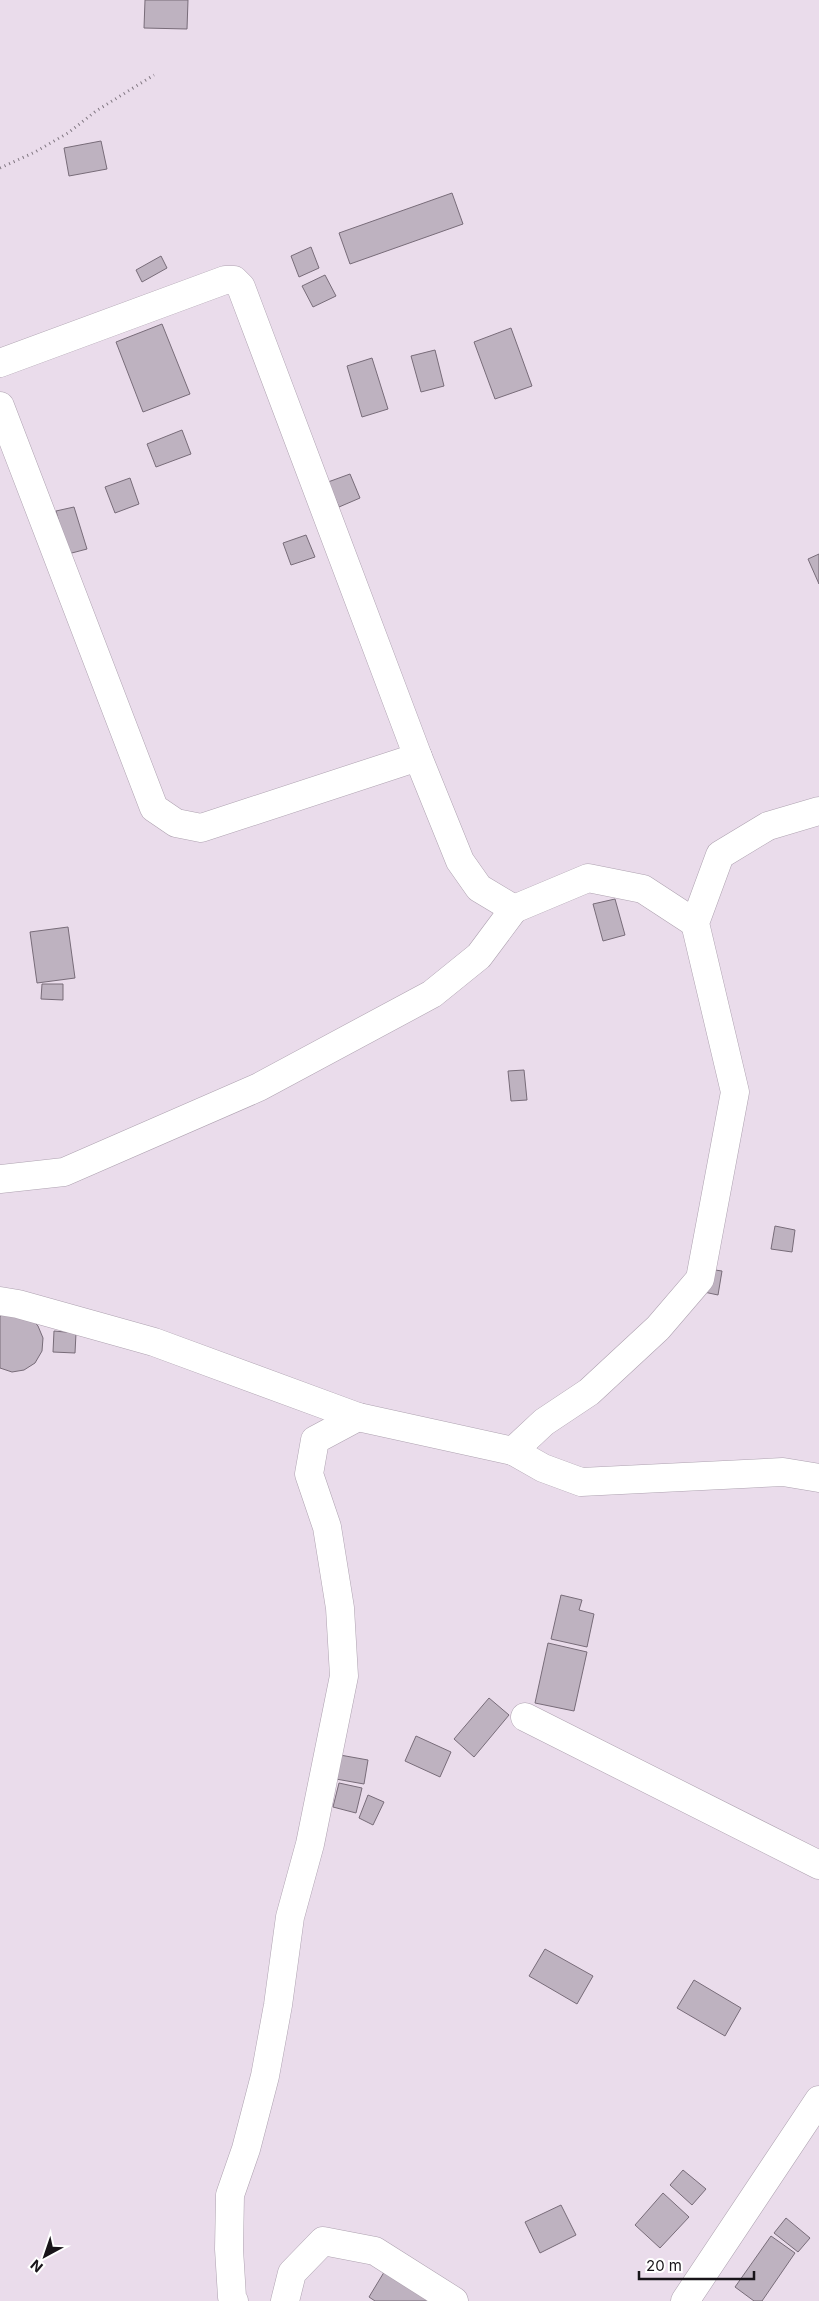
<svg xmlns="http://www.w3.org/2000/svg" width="819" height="2301" font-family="Inter,sans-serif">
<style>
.building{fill:#beb2c0;stroke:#786c79}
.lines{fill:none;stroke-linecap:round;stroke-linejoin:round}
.minor-casing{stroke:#aea2b0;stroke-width:29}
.path{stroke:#807781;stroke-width:3;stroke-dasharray:1 4;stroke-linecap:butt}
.minor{stroke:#fff;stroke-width:28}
</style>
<rect width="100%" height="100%" fill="#eadceb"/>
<!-- building -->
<g class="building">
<path d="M145,0H188L187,29L144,28Z"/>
<path d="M101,141L107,169L69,176L64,148Z"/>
<path d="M452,193L463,224L350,264L339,233Z"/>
<path d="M311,247L319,268L299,277L291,256Z"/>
<path d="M161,256L167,268L142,282L136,270Z"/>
<path d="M325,275L336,296L313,307L302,286Z"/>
<path d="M162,324L190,394L143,412L116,342Z"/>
<path d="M511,328L532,386L495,399L474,342Z"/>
<path d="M435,350L444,386L421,392L411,356Z"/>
<path d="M372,358L388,409L362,417L347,366Z"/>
<path d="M182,430L191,454L156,467L147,444Z"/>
<path d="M350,474L360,498L339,507L328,482Z"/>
<path d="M130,478L139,504L115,513L105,487Z"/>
<path d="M74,507L87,549L68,554L56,511Z"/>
<path d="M306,535L315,557L291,565L283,543Z"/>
<path d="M819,554V584L808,559Z"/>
<path d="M615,899L625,935L603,941L593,904Z"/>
<path d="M68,927L75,978L37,983L30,932Z"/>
<path d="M42,984H63V1000L41,999Z"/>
<path d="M524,1070L527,1100L511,1101L508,1071Z"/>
<path d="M775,1226L795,1230L792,1252L771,1249Z"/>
<path d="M708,1269L722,1271L718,1295L704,1292Z"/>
<path d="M3,1315L29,1316L38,1326L43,1338L42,1351L35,1363L24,1370L12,1372L0,1368V1316Z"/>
<path d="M54,1331L76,1333L75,1353L53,1352Z"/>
<path d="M561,1595L582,1600L579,1610L594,1614L587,1647L551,1639Z"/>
<path d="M548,1643L587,1652L574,1711L535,1703Z"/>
<path d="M489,1698L509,1715L474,1757L454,1739Z"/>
<path d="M416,1736L451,1752L440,1777L405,1761Z"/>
<path d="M340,1755L368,1760L364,1784L336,1779Z"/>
<path d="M339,1783L362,1788L356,1813L333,1807Z"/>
<path d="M368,1795L384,1802L373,1825L359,1818Z"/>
<path d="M545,1949L593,1976L577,2004L529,1976Z"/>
<path d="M694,1980L741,2008L725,2036L677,2008Z"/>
<path d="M683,2170L706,2189L692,2205L670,2185Z"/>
<path d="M663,2193L689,2217L660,2248L635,2225Z"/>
<path d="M561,2205L576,2235L540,2253L525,2222Z"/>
<path d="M786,2218L810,2238L798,2252L774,2233Z"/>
<path d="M771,2236L795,2253L762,2301H754L735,2287Z"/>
<path d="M389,2264L446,2301H375L369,2297Z"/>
</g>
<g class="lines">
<defs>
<g id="minor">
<path d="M0,363L225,280H234L241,287L418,757L460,861L479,888L514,909L588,878L643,889L695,923"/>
<path d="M0,406L154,808L176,823L201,828L418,757"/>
<path d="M819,811L768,826L720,855L695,923L735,1092L700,1279L658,1328L589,1392L544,1422L513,1451L543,1468L581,1482L783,1472L819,1478"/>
<path d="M0,1179L64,1172L259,1087L432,994L479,956L514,909"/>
<path d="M0,1301L18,1304L154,1342L358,1417L513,1451"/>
<path d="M525,1717L819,1865"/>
<path d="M234,2301L232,2297L229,2249L230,2195L246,2149L265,2076L278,2005L290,1917L310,1844L344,1676L340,1608L327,1527L309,1474L315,1440L358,1417"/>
<path d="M285,2301L292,2273L323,2241L375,2251L454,2301"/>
<path d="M685,2301L819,2100"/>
</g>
</defs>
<!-- minor casing -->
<use href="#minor" class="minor-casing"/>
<!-- path -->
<path class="path" d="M0,168L35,152L68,133L96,111L154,75"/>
<!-- minor -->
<use href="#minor" class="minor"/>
</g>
<!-- north arrow -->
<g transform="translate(45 2256) rotate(220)" stroke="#ffffff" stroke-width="4" paint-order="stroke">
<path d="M0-4L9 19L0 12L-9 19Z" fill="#181419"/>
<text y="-8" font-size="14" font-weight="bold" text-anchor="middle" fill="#181419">N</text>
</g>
<!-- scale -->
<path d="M639 2271v8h115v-8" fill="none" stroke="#181419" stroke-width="2.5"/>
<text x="646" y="2271" font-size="15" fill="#181419" stroke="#ffffff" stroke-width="4" paint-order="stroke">20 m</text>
</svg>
